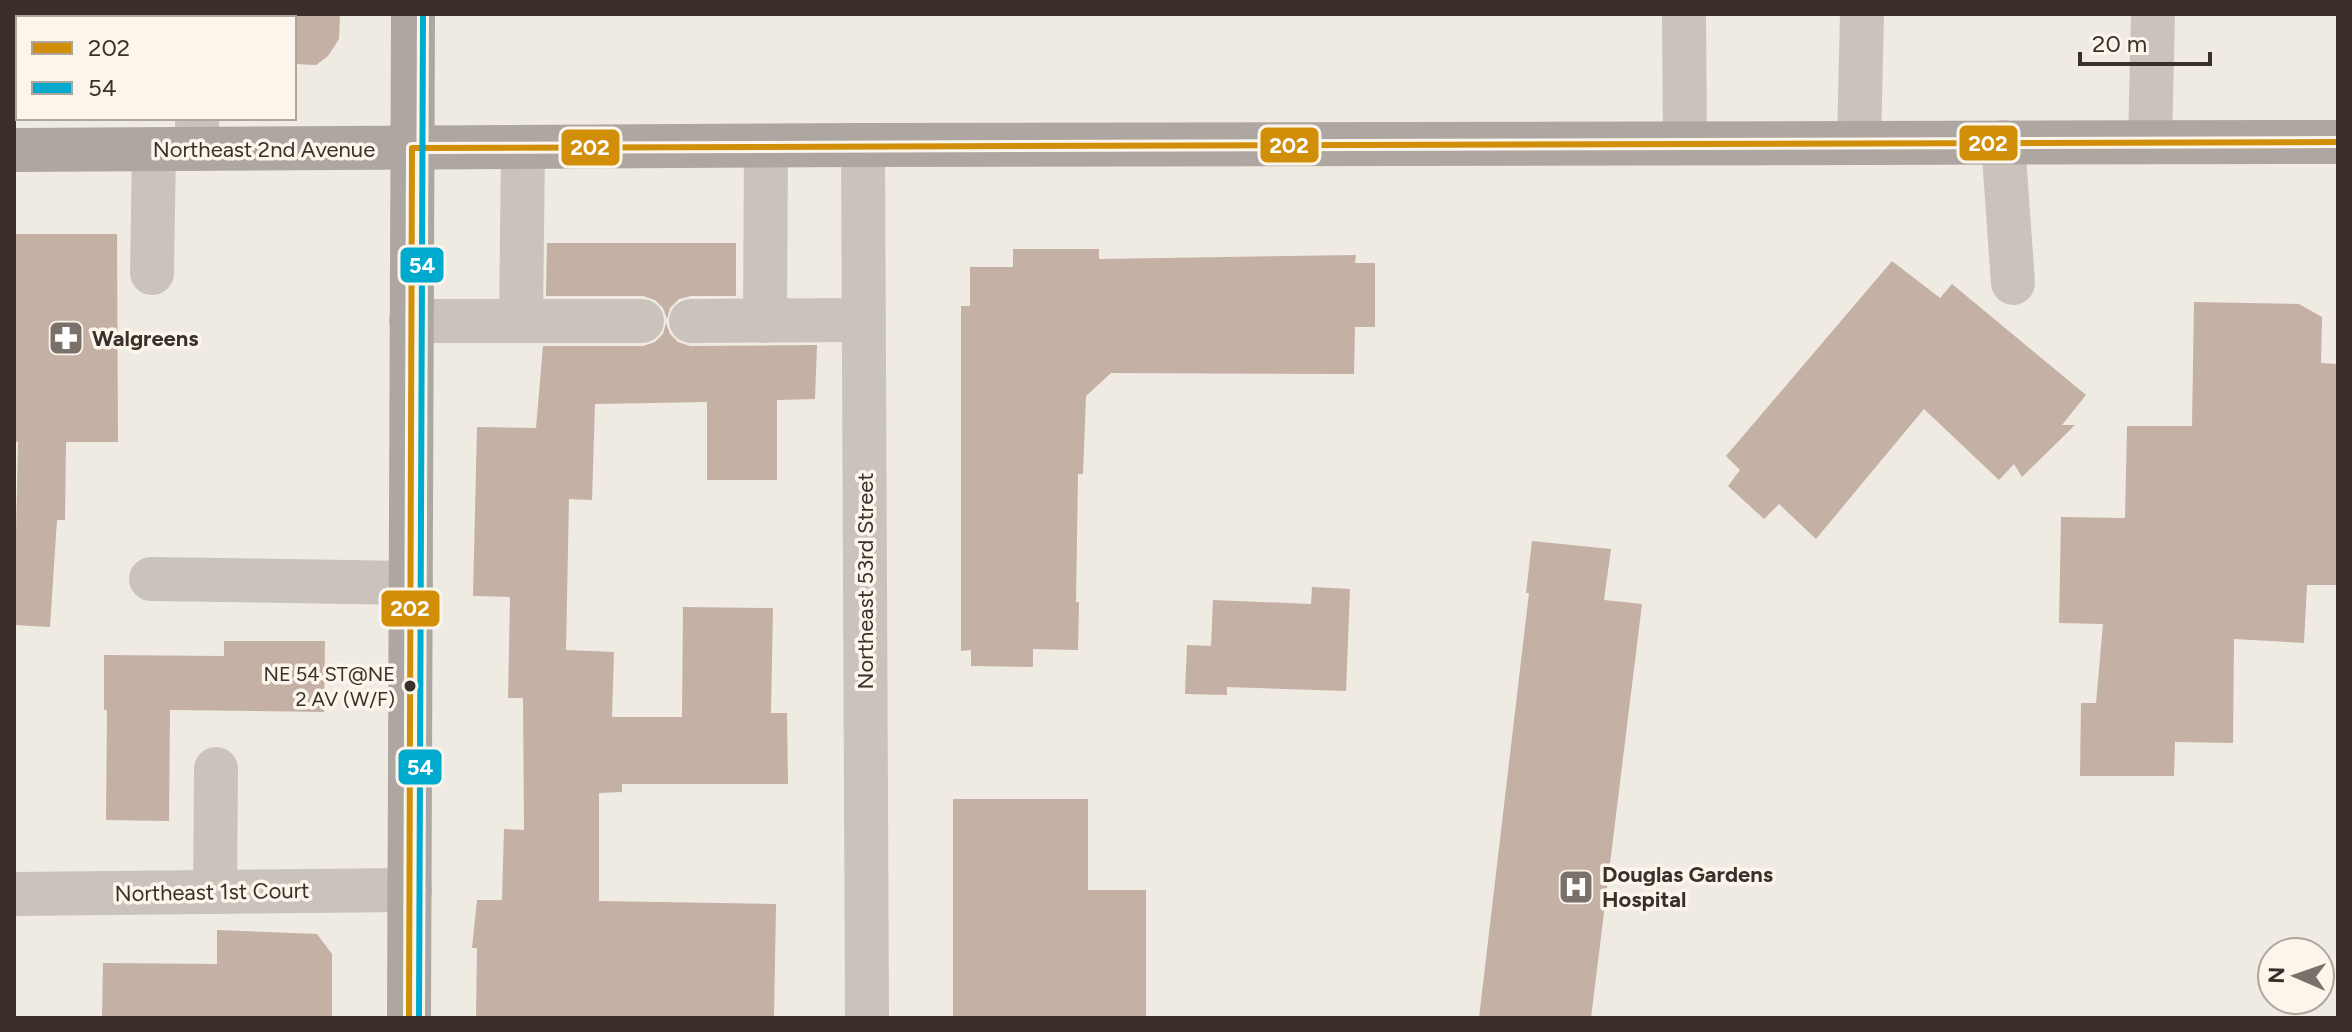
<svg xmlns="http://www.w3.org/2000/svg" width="2352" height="1032" font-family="Figtree,sans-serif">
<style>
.building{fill:#c4b0a4}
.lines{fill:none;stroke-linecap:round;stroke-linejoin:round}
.minor{stroke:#c9c3bc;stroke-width:44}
.major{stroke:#aea7a1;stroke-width:44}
.bus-1-casing{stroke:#fbf5eb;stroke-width:12}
.bus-2-casing{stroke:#fbf5eb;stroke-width:12}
.bus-1{stroke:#d18e08;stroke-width:6}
.bus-2{stroke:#00a9ce;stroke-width:6}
.bus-dot{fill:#3a3029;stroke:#fbf5eb;stroke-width:3}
.labels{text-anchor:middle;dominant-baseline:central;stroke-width:7;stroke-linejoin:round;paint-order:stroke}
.bus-label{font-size:20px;fill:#3a3029;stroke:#fbf5eb;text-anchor:end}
.street-label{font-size:22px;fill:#3a3029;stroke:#fbf5eb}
.poi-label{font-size:22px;font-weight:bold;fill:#3a3029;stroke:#fbf5eb;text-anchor:start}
.line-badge{stroke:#fbf5eb;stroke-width:3}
.badge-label{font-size:22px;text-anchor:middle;font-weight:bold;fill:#fff}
</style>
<rect width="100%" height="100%" fill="#efebe3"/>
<!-- building -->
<g class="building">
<path d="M294,14H340L339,39L328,56L316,65L294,64Z"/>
<path d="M14,234H117L118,442H66L65,520H57L50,627L14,625L18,442H14Z"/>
<path d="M547,243H736V296H691L679,299L670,308L667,319L663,308L655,300L643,296H546Z"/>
<path d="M1013,249H1099V259L1356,255L1355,263H1375V327H1355L1354,374L1111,373L1086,396L1083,474H1078L1076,602H1079L1078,650L1033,649V667L971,666V650L961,651V306H970V267H1013Z"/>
<path d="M1892,261L1940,298L1952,284L2086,395L2062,425H2075L2022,477L2014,464L1999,480L1924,409L1816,539L1779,504L1764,519L1728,486L1740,470L1726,456Z"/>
<path d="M2194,302L2299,304L2322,317L2321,363L2338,364V585H2307L2304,643L2234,639L2233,743L2175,742L2174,776H2080L2081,703H2096L2103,624L2059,623L2061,517L2125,518L2127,426H2192Z"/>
<path d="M666,323L670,334L678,342L690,346L817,345L815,399L777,400V480H707V402L595,404L592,500L569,499L566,650L614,652L612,717H682L683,607L773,608L771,713H787L788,784H622V792L599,793V901L776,904L774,1018H476L477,948H472L477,900H502L504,829L524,830L523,698H508L510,597L473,596L477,427L536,428L543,346H643L655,342L663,334Z"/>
<path d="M1532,541L1611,549L1604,600L1642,604L1591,1018H1479L1529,593H1526Z"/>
<path d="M1312,587L1350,589L1346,691L1227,687V695L1185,694L1187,645L1211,646L1213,600L1311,604Z"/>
<path d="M224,641H325L324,712L170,710L169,821L106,820L107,710H104V655L224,656Z"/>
<path d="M953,799H1088V890H1146V1018H953Z"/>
<path d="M217,930L317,934L332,954V1018H102L103,963L217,964Z"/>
</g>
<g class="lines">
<!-- minor -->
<g class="minor">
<path d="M1684,14L1685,142"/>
<path d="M197,118V149"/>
<path d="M1859,142L1862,14"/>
<path d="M2003,142L2013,283"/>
<path d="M2150,142L2153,14"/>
<path d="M863,145L867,1018"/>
<path d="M152,273L154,149"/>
<path d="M411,321H642"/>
<path d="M521,321L523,147"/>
<path d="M691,321L864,320"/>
<path d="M765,321L766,147"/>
<path d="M151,579L411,583"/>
<path d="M215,892L216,769"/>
<path d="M14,894L410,890"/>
</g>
<!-- major -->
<g class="major">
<path d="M14,150L863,145L2338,142"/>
<path d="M409,1018L413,14"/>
</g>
<defs>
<path id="bus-1" d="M409,1018L412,148L2338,142"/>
<path id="bus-2" d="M419,1018L423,14"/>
</defs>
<!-- bus-1 casing -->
<use href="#bus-1" class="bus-1-casing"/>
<!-- bus-2 casing -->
<use href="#bus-2" class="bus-2-casing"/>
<!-- bus-1 -->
<use href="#bus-1" class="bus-1"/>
<!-- bus-2 -->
<use href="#bus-2" class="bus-2"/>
</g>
<!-- icons -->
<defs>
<symbol id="pharmacy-square" viewBox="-11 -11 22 22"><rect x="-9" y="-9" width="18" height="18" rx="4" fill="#79716a" stroke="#fbf5eb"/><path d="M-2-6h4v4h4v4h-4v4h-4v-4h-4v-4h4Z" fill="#fff"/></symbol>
<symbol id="hospital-square" viewBox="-11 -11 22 22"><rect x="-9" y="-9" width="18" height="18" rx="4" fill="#79716a" stroke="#fbf5eb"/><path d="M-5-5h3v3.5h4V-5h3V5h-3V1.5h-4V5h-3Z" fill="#fff"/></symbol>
</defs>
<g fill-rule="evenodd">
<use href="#pharmacy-square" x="46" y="318" width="40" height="40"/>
<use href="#hospital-square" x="1556" y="867" width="40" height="40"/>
</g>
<!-- markers -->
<circle class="bus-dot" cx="410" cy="686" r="7"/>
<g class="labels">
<!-- bus labels -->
<g class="bus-label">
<text x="395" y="674">NE 54 ST@NE<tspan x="395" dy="25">2 AV (W/F)</tspan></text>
</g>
<!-- street labels -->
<g class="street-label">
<text x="264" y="149">Northeast 2nd Avenue</text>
<text transform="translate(865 581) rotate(-90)">Northeast 53rd Street</text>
<text transform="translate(212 892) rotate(-1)">Northeast 1st Court</text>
</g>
<!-- poi labels -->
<g class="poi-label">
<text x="92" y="338">Walgreens</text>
<text x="1602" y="874">Douglas Gardens<tspan x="1602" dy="25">Hospital</tspan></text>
</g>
</g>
<g class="line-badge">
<rect x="1958" y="124" width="61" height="38" rx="8" fill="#d18e08"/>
<rect x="1259" y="126" width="61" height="38" rx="8" fill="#d18e08"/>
<rect x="560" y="128" width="61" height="39" rx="8" fill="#d18e08"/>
<rect x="399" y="246" width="46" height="38" rx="8" fill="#00a9ce"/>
<rect x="380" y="589" width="61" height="39" rx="8" fill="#d18e08"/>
<rect x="397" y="748" width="46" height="38" rx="8" fill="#00a9ce"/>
</g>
<g class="badge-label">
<text x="1988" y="151">202</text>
<text x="1289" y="153">202</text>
<text x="590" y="155">202</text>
<text x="422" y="273">54</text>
<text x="410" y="616">202</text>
<text x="420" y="775">54</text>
</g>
<!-- border -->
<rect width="2352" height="1032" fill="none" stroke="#3a3029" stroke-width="32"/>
<!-- legend -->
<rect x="16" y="16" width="280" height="104" fill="#fbf5eb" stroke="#aea69d" stroke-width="2"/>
<rect x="32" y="42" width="40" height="12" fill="#d18e08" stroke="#aea69d" stroke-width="2"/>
<text x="88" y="56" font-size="24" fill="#3a3029">202</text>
<rect x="32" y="82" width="40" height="12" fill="#00a9ce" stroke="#aea69d" stroke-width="2"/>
<text x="88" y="96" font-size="24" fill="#3a3029">54</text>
<!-- north arrow -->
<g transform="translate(2296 976) rotate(272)"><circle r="38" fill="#fbf5eb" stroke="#aea69d" stroke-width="2"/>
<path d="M0-6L14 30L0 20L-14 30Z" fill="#79716a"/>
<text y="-12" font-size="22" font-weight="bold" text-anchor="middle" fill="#3a3029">N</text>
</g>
<!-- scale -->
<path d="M2080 52v12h130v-12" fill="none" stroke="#3a3029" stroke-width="4"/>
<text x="2092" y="52" font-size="24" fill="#3a3029" stroke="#fbf5eb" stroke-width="6" paint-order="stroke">20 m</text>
</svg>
